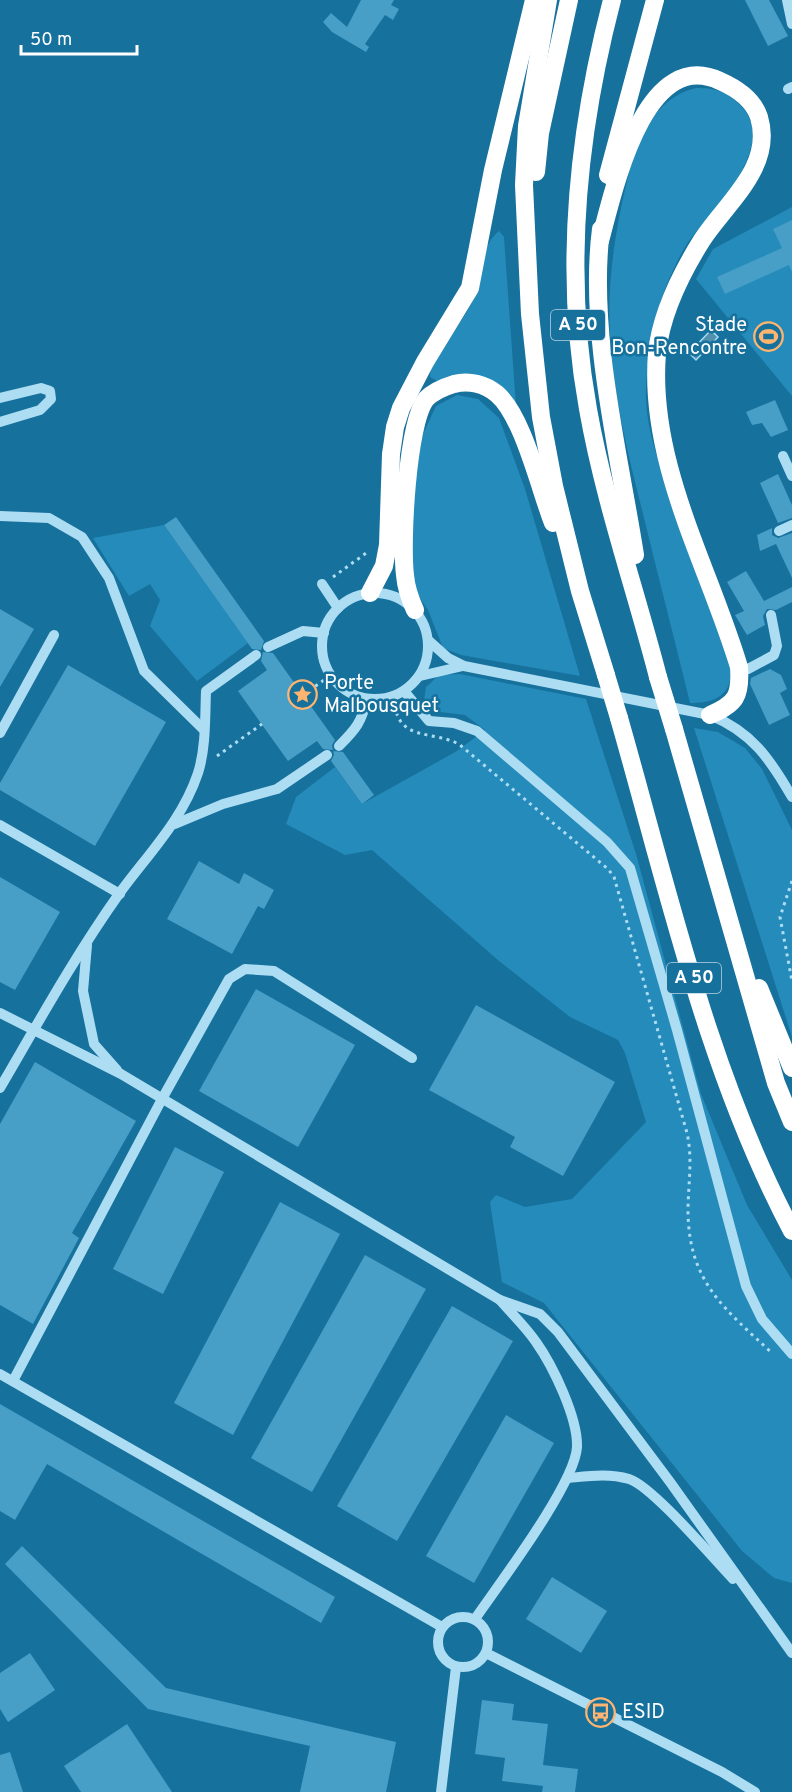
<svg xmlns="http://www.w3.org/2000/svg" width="792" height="1792" font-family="Overpass,sans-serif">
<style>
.green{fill:#258bba}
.water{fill:#5390ad;stroke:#9fdcf5;stroke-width:1.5}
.building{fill:#479ec7}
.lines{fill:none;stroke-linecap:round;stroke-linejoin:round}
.path{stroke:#adddf3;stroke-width:3;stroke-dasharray:3 4.5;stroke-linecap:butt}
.minor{stroke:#adddf3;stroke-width:10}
.highway{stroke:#fff;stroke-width:18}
.highway-bridge{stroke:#fff;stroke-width:18}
.labels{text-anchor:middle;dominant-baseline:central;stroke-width:5;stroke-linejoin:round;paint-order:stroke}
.shield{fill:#16719d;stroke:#b9d4e2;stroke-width:1.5}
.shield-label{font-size:18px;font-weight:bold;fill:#fff}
.poi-label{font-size:20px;fill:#fff;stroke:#16719d;text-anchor:start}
</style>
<rect width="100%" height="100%" fill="#16719d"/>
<!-- green -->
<g class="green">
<path d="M696,88C715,88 726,91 740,105C780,143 715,209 692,237C683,248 676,264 670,277C655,311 648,350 646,387C644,427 661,468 674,505C684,535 694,566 705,595C714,620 737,655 730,681C725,700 707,703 690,703C675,641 659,580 644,518C629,458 613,396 610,334C607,283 615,231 627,181C636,142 653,98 696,88Z"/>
<path d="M792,207V396L696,279L713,249Z"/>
<path d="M499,231L504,237L516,406L456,376L437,381L430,377C430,355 466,320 475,296C485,272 478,249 499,231Z"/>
<path d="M457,395L478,399L499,418L525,489L580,676L461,655L443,648L428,610L415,591L409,568L416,461L424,432L436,406Z"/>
<path d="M164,525L248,643L197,681L150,626L160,600L150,584L129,596L93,538Z"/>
<path d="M460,674L586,699L636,854L701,1094L747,1205L792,1280V1583L774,1578L742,1551L544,1303L502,1282L490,1202L496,1195L525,1207L572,1199L646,1122L625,1053L618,1040L570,1017L499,961L372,850L345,855L286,824L296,797L335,767L362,804L457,751L485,730L465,715L432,711L424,700L426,687L439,675Z"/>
<path d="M694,728L718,732L745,748L762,769L792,830V1037Z"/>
</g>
<!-- water -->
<path class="water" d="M711,330L718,337L696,360L689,353Z"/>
<!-- building -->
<g class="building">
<path d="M361,0H394L391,5L399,9L393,20L385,15L365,44L369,47L366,52L332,32L323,22L331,13L347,27Z"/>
<path d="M745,0H769L788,36L768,46Z"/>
<path d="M792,220V272L789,265L725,294L717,277L782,248L773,229Z"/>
<path d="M775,400L788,430L771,437L762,423L752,425L746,412Z"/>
<path d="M778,474L792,505V518L778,523L760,483Z"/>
<path d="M176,517L264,641L261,650L252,649L164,525Z"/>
<path d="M772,528V535L778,538L792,533V578L776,544L760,551L757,535Z"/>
<path d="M746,571L764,601L792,587V602L776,610L767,609L763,616L765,625L747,635L735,615L744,611L727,582Z"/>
<path d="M0,609L34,629L0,687Z"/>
<path d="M263,652L273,653L335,740L332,745L333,751L343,752L374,795L362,804L331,761L334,755L333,750L323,749L317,741L288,761L238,691L267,670L261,661Z"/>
<path d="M68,665L166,722L95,846L0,790V783Z"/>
<path d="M770,669L781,675L787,689L780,693L790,715L769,725L750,684L751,678Z"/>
<path d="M199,861L239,884L244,873L274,890L264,909L258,906L232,954L167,919Z"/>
<path d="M0,877L60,912L15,990L0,982Z"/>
<path d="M256,989L355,1045L298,1147L199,1091Z"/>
<path d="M476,1005L615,1082L563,1176L510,1147L515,1137L429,1090Z"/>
<path d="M35,1062L136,1121L72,1233L79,1238L33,1324L0,1305V1124Z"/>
<path d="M175,1147L224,1172L163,1294L113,1269Z"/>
<path d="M280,1202L340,1234L233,1435L174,1403Z"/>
<path d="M365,1255L426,1289L312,1492L251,1458Z"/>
<path d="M452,1306L513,1341L397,1541L337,1506Z"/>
<path d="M0,1404L335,1597L321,1623L47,1464L15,1520L0,1511Z"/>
<path d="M506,1415L554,1443L474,1583L426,1556Z"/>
<path d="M22,1546L166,1688L396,1742L386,1792H300L310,1746L148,1709L5,1564Z"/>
<path d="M552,1577L607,1611L581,1653L526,1619Z"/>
<path d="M30,1653L55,1690L8,1722L0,1709V1673Z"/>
<path d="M482,1700L514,1704L512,1720L548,1724L543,1765L578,1769L575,1792H542L543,1786L502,1781L505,1758L475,1754Z"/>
<path d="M127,1724L172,1792H81L64,1766Z"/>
<path d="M10,1752L23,1792H0V1755Z"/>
</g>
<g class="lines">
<!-- path -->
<g class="path">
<path d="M333,577L369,551"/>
<path d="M303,695L331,675"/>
<path d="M394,698C396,744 434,729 460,745L608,869L614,877L687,1133C693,1160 688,1184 688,1212C689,1283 725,1309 773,1354"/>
<path d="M217,756L262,724"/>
<path d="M792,881L780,917L792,981"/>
</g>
<!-- minor -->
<g class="minor">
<path d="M787,0L792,24"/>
<path d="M788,89L792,87"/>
<path d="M0,398L41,388L50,391L51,399L40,410L0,422"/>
<path d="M783,456L792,476"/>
<path d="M0,516L49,518L82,537L109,578L144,671L204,730"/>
<path d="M779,531L792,525"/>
<path d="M322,584L338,608"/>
<circle cx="375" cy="646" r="53"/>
<path d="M428,640L448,658L464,666L710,715C752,732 770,759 792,797"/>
<path d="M268,647L303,631L324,633"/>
<path d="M739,667L748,669L774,655L777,646L771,615"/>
<path d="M420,676L463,666"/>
<path d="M404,691L429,721L454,723L477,731L607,842L630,868L677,1030L746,1286L762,1319L792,1354"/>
<path d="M0,733L54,635"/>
<path d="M339,746C355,730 363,721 366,699"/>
<path d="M175,824L223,804L277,789L327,755"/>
<path d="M0,825L120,894"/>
<path d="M87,945L83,991L94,1044L117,1070"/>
<path d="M0,1013L121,1074L500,1300L540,1314L558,1332L670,1482L792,1653"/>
<path d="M0,1088C38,1023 75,956 119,894C148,854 182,821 198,773C206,748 205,717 206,691L256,655"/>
<path d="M0,1374L442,1627"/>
<path d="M13,1381L162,1099L229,979L245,969L274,971L412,1058"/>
<path d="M569,1478C589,1476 609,1473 629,1479C652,1486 713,1558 733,1579"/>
<circle cx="463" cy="1642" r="25"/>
<path d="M475,1619C499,1584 575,1484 577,1447C578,1418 553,1366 536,1342C526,1327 512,1314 500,1300"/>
<path d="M486,1653L722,1772L755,1792"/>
<path d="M441,1792L456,1667"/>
</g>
<!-- highway -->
<g class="highway">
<path d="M548,0L527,126L524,185L530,314L541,417L554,486L580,591L606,675"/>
<path d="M612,0C577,134 563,272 588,409C604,500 635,588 658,677"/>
<path d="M536,172L540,133L569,0"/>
<path d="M608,175L655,0"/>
<path d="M601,229C588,332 619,453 635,555"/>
<path d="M600,241C613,193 644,45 720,81C736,88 753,99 759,117C774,167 726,203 702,240C682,272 661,314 657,353C648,463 708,564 739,667C741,696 736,704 710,715"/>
<path d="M370,593L384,566L388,545L391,454L395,427L401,408L425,362L470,288L493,170L534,0"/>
<path d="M415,610C410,599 406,588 405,575C401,543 407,423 426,399C433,392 444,387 454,384C469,380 485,384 497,394C523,416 540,490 553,523"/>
<path d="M619,718C668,889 708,1073 792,1231"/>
<path d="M674,729L776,1083L792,1122"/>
<path d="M759,988L792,1068"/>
</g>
<!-- highway-bridge -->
<g class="highway-bridge">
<path d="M606,675L619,718"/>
<path d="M658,677L674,729"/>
</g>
</g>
<!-- icons -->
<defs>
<symbol id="stadium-ring" viewBox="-11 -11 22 22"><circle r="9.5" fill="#16719d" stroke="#ffb46f" stroke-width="1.5"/><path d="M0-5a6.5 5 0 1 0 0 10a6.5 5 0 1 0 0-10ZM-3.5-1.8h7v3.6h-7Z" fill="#ffb46f"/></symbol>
<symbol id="sight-ring" viewBox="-11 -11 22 22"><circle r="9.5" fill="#16719d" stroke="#ffb46f" stroke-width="1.5"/><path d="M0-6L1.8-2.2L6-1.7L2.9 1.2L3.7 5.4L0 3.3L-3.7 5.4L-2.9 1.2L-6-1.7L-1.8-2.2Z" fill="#ffb46f"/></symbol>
<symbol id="bus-ring" viewBox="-11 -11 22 22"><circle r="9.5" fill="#16719d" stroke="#ffb46f" stroke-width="1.5"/><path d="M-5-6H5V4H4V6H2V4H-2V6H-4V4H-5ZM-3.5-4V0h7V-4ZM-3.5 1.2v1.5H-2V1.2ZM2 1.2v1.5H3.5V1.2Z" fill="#ffb46f"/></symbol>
</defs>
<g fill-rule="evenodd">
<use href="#stadium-ring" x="752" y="320" width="33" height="33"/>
<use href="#sight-ring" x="286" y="678" width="33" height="33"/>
<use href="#bus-ring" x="584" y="1696" width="33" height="33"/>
</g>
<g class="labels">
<!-- shield labels -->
<g class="shield">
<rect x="551" y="310" width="54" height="30" rx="4.5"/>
<rect x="667" y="963" width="54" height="30" rx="4.5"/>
</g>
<g class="shield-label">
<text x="578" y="325">A 50</text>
<text x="694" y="978">A 50</text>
</g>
<!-- poi labels -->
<g class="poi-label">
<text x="747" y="326" text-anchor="end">Stade<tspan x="747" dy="23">Bon-Rencontre</tspan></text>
<text x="324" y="684">Porte<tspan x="324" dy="23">Malbousquet</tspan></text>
<text x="622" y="1713">ESID</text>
</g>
</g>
<!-- scale -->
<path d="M21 45v9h116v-9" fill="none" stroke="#ffffff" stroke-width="3"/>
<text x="30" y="45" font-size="18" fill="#ffffff" stroke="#16719d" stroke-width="4.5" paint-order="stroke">50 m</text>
</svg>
